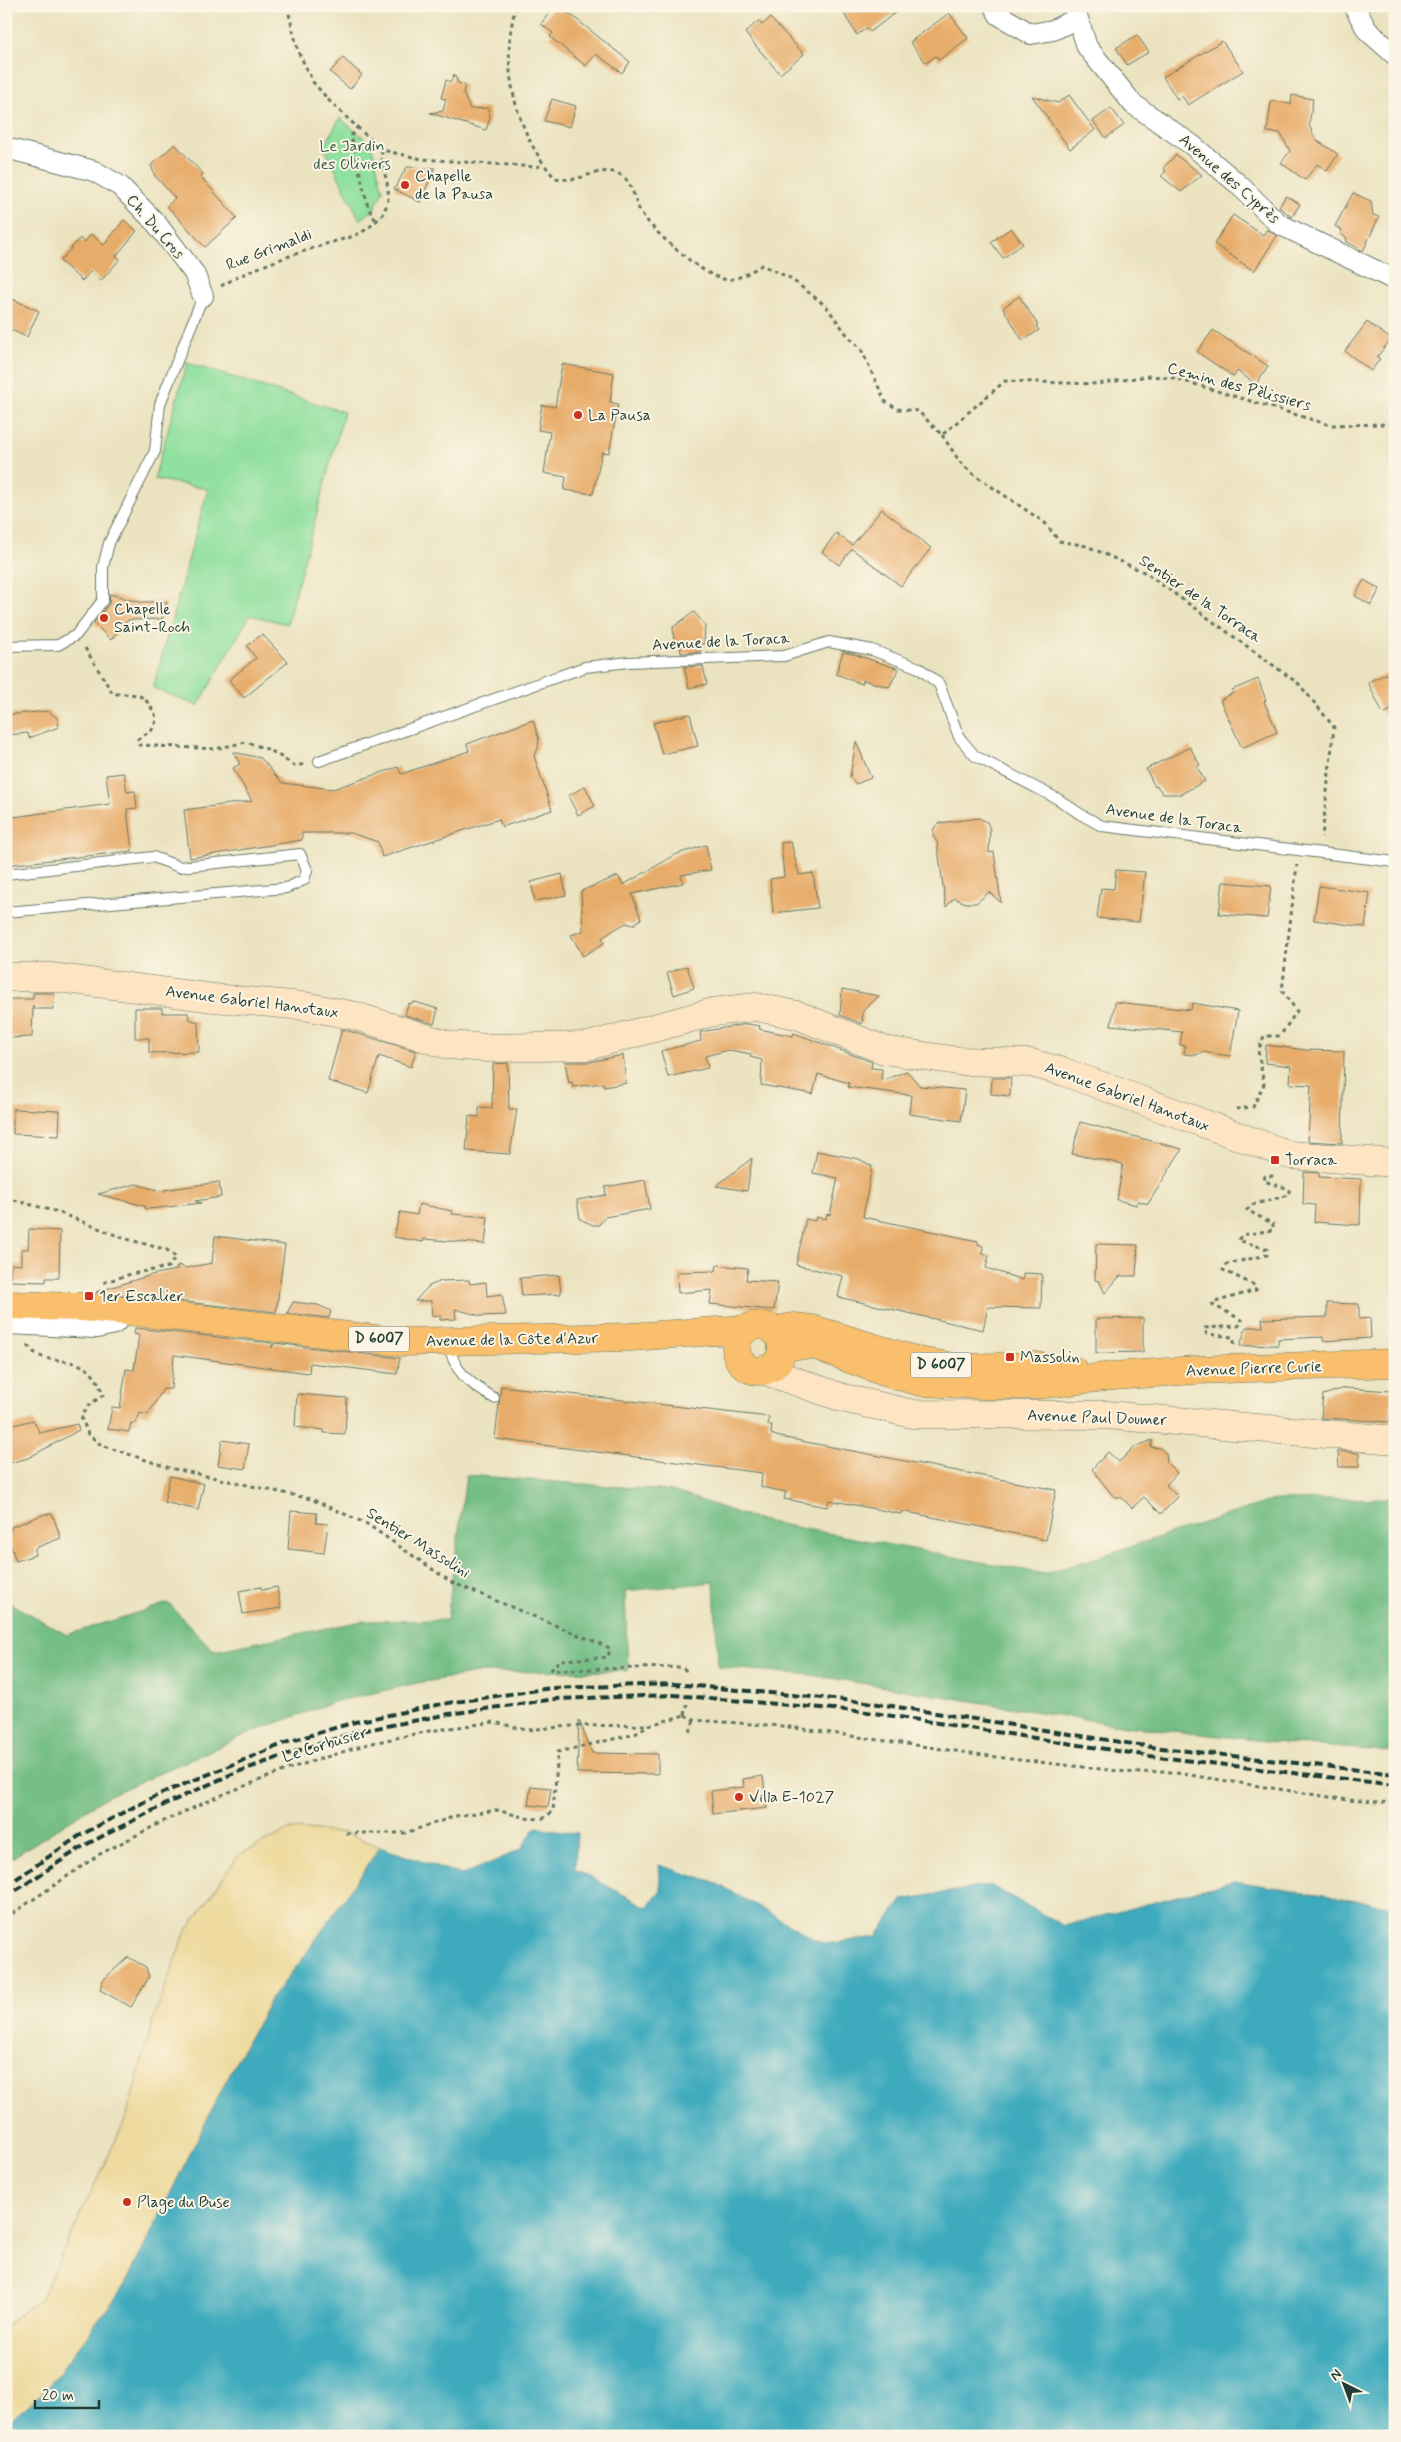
<svg xmlns="http://www.w3.org/2000/svg" width="1401" height="2442" font-family="Mynerve,sans-serif">
<style>
.green{fill:#90e09f;stroke:#588e6a}
.forest{fill:#74be86;stroke:#4a7e5d}
.sand{fill:#eeda9e;stroke:#868c69}
.water{fill:#3eaabd;stroke:#2e7478}
.building{fill:#e7ac69}
.lines{fill:none;stroke-linecap:round;stroke-linejoin:round}
.service-casing{stroke:#667765;stroke-width:12}
.minor-casing{stroke:#667765;stroke-width:22}
.secondary-casing{stroke:#667765;stroke-width:29}
.primary-casing{stroke:#667765;stroke-width:29}
.path{stroke:#667765;stroke-width:3;stroke-dasharray:4 4;stroke-linecap:butt}
.service{stroke:#fff;stroke-width:10}
.minor{stroke:#fff;stroke-width:20}
.secondary{stroke:#fde5c4;stroke-width:28}
.primary{stroke:#f9bf6c;stroke-width:28}
.rail{stroke:#1f3d34;stroke-width:4;stroke-dasharray:8 4;stroke-linecap:butt}
.poi-dot{fill:#c8321e;stroke:#fcf5e5;stroke-width:2}
.labels{text-anchor:middle;dominant-baseline:central;stroke-width:4;stroke-linejoin:round;paint-order:stroke}
.shield{fill:#fcf5e5;stroke:#617469;stroke-width:1}
.shield-label{font-size:15px;font-weight:bold;fill:#1f3d34}
.park-label{font-size:16px;fill:#365e49;stroke:#fcf5e5}
.poi-label{font-size:16px;fill:#1f3d34;stroke:#fcf5e5;text-anchor:start}
.street-label{font-size:16px;fill:#1f3d34;stroke:#fcf5e5}
</style>
<rect width="100%" height="100%" fill="#fcf5e5"/>
<filter id="ink" filterUnits="userSpaceOnUse"><feTurbulence type="fractalNoise" baseFrequency=".02" numOctaves="2"/><feDisplacementMap in="SourceGraphic" scale="10" xChannelSelector="R" yChannelSelector="G"/><feConvolveMatrix kernelMatrix="1 2 1 2 8 2 1 2 1" color-interpolation-filters="sRGB"/></filter>
<filter id="wash" filterUnits="userSpaceOnUse"><feTurbulence type="fractalNoise" baseFrequency=".0096" numOctaves="4" result="noise"/><feDisplacementMap in="SourceGraphic" scale="20" xChannelSelector="R" yChannelSelector="G"/><feGaussianBlur stdDeviation="1.12" result="paint"/><feColorMatrix in="noise" values="0 0 0 0 0 0 0 0 0 0 0 0 0 0 0 0 0 1.4 0 .05"/><feComposite in="paint" operator="in"/></filter>
<g filter="url(#wash)">
<rect width="100%" height="100%" fill="#ebe3c0"/>
<!-- green -->
<g class="green">
<path d="M340,118L371,144L383,191L374,209L360,220L324,147Z"/>
<path d="M187,363L344,412L287,624L250,615L198,706L153,688L208,489L154,479Z"/>
</g>
<!-- forest -->
<path class="forest" d="M466,1475L673,1491L758,1520L1045,1574L1274,1500L1395,1498V1752L1293,1744L1126,1726L812,1675L718,1667L714,1582L625,1591L628,1671L483,1672L417,1683L334,1702L252,1732L106,1797L6,1862V1601L67,1635L168,1603L214,1651L362,1621L447,1620Z"/>
<!-- sand -->
<path class="sand" d="M291,1829L346,1833L380,1847L301,1961L270,2000L233,2067L125,2285L47,2389L6,2424V2325L41,2298L126,2118L154,2017L185,1933L239,1855Z"/>
<!-- water -->
<path class="water" d="M536,1827L577,1833L575,1869L647,1907L661,1891L659,1865L718,1884L824,1944L876,1937L902,1900L990,1885L1064,1926L1234,1881L1395,1906V2436H6V2424L47,2389L125,2285L233,2067L270,2000L301,1961L380,1847L462,1875L520,1850Z"/>
<g id="blocks">
<!-- building -->
<g class="building">
<path d="M554,6H558L575,18L630,62L622,73L596,54L586,66L550,37L553,33L541,24Z"/>
<path d="M839,6H904L870,32L867,28L857,35Z"/>
<path d="M949,13L968,38L939,60L936,56L926,63L910,42Z"/>
<path d="M770,18L804,54L780,74L745,33L758,21L762,25Z"/>
<path d="M1137,35L1149,52L1127,65L1116,48Z"/>
<path d="M1222,41L1243,71L1188,105L1182,96L1177,99L1163,77Z"/>
<path d="M343,58L362,75L350,89L330,72Z"/>
<path d="M454,74L458,83L465,85L463,93L470,109L489,108L490,118L486,130L430,113L443,111L446,99L441,98L446,80L451,82Z"/>
<path d="M1069,95L1095,130L1070,149L1032,96L1058,103Z"/>
<path d="M1292,95L1313,99L1309,125L1316,140L1338,154L1327,171L1317,164L1305,180L1281,163L1290,151L1280,133L1267,132L1271,101L1291,104Z"/>
<path d="M552,99L576,106L570,127L544,121Z"/>
<path d="M1111,108L1124,125L1106,138L1093,121Z"/>
<path d="M175,144L203,174L200,176L237,218L205,247L167,206L175,198L155,176L151,165Z"/>
<path d="M1176,155L1202,175L1181,192L1161,176L1166,171L1163,168Z"/>
<path d="M407,167L435,168L420,202L394,189Z"/>
<path d="M1353,193L1371,201L1373,215L1379,217L1363,251L1346,241L1347,238L1340,234L1342,230L1335,226Z"/>
<path d="M1286,196L1300,204L1292,217L1279,207Z"/>
<path d="M1233,215L1263,235L1267,229L1277,236L1254,271L1214,244Z"/>
<path d="M124,220L137,231L116,256L120,259L101,281L90,272L82,281L60,261L80,238L84,243L91,234L104,245Z"/>
<path d="M1011,228L1023,244L1003,258L991,242Z"/>
<path d="M6,296L39,311L27,337L6,328Z"/>
<path d="M1019,296L1038,325L1036,326L1039,330L1023,341L1003,308Z"/>
<path d="M1367,322L1391,339L1377,357L1380,359L1371,371L1345,351Z"/>
<path d="M1213,330L1268,366L1256,384L1237,371L1234,377L1197,352Z"/>
<path d="M562,364L614,373L610,402L618,404L609,453L602,452L593,494L564,490L566,477L544,473L550,432L538,430L542,405L555,407Z"/>
<path d="M882,509L931,548L901,586L852,549L839,565L822,552L836,533L852,545Z"/>
<path d="M1364,580L1380,589L1371,605L1355,596Z"/>
<path d="M110,594L139,602H167L162,619L128,620L111,640L94,623L109,604Z"/>
<path d="M694,612L705,625L704,644H699L701,652L681,653L680,644H674L673,627Z"/>
<path d="M262,634L288,662L244,698L229,680L256,658L247,646Z"/>
<path d="M843,652L854,654L899,669L889,687L863,680L862,684L836,674Z"/>
<path d="M703,666L707,684L689,688L684,667Z"/>
<path d="M1395,670V708L1383,714L1368,682Z"/>
<path d="M1258,679L1266,700L1264,701L1277,732L1242,748L1220,700L1233,693L1232,690Z"/>
<path d="M48,711L57,718L59,727L29,738L28,733L6,735V715Z"/>
<path d="M690,714L698,746L662,754L653,723Z"/>
<path d="M533,720L539,740L538,749L534,756L552,810L502,827L499,819L382,857L378,842L351,833H302V840L190,858L184,810L252,801L233,768L240,764L233,752L261,758L282,783L333,789L398,767L401,774L469,751L467,744Z"/>
<path d="M856,741L871,778L856,784L850,777Z"/>
<path d="M1190,747L1200,765L1197,767L1205,781L1181,794H1163L1157,786L1155,787L1146,769Z"/>
<path d="M124,773L127,792L135,791L137,808L127,809L132,851L6,865V818L110,804L106,775Z"/>
<path d="M585,786L595,806L578,815L568,796Z"/>
<path d="M979,818L987,822L990,829L989,853L994,852L1001,903L989,892L976,903H966L954,898L946,907L937,842L933,836L934,828L939,823Z"/>
<path d="M791,842L799,875L813,873L818,908L773,913L770,879L784,877L781,843Z"/>
<path d="M706,845L711,870L681,875L683,883L632,894L641,919L633,925L626,923L614,930L602,938L604,943L583,956L571,935L583,931L581,891L618,876L623,885L677,854Z"/>
<path d="M1116,870L1145,872L1139,922L1097,918L1101,888L1114,889Z"/>
<path d="M562,874L566,895L535,901L531,882Z"/>
<path d="M1223,882L1271,886L1267,918L1219,914Z"/>
<path d="M1319,886L1370,893L1365,927L1314,920Z"/>
<path d="M687,966L694,988L674,995L667,973Z"/>
<path d="M842,989L879,996L863,1011L862,1024L840,1015Z"/>
<path d="M33,993H54L53,1009H33V1005L32,1037L6,1038V999H33Z"/>
<path d="M415,1002L438,1009L434,1024L405,1015L408,1004Z"/>
<path d="M1115,1002L1191,1010L1192,1003L1238,1011L1230,1056L1202,1052L1196,1055L1184,1054L1185,1046L1180,1045L1182,1032L1111,1025Z"/>
<path d="M135,1008H162V1013H188L189,1019L198,1022L199,1052L149,1053V1038H135Z"/>
<path d="M747,1024L760,1026L759,1029L793,1036L794,1033L872,1062L871,1068L882,1069L881,1081L907,1071L920,1086L965,1090L961,1121L909,1114L911,1095L848,1087L849,1083L818,1074L813,1094L761,1085L762,1060L750,1057L751,1054L729,1050L705,1056L708,1068L668,1077L661,1051L701,1041L700,1032Z"/>
<path d="M342,1029L416,1051L411,1067L379,1056L368,1093L328,1081Z"/>
<path d="M1266,1045L1306,1050L1344,1051L1342,1143L1308,1141L1311,1085L1290,1084L1291,1066L1265,1063Z"/>
<path d="M623,1055L626,1083L604,1087L603,1083L573,1087L572,1082L569,1083L565,1062H589Z"/>
<path d="M508,1063L509,1109H517L510,1154L466,1151L469,1116L479,1117V1107L492,1108L493,1064Z"/>
<path d="M992,1078H1011L1010,1096L991,1094Z"/>
<path d="M13,1109L60,1111L59,1136L13,1134Z"/>
<path d="M1080,1122L1182,1149L1148,1204L1138,1201L1137,1205L1117,1200L1123,1164L1072,1154Z"/>
<path d="M817,1151L859,1159L872,1166L863,1217L978,1241V1244L983,1246L982,1253L989,1255L986,1268L1023,1280V1273L1042,1274L1041,1308L988,1307L983,1330L838,1297L843,1276L796,1265L806,1219L815,1221L816,1217L826,1219L827,1214L830,1215L838,1178L813,1173Z"/>
<path d="M752,1158L747,1191L716,1186Z"/>
<path d="M1304,1172L1319,1173V1177L1361,1179L1360,1225L1314,1222L1315,1205L1303,1204Z"/>
<path d="M645,1180L650,1209L605,1217L599,1225H593L580,1219L577,1200L606,1195L605,1187Z"/>
<path d="M219,1182L221,1197L195,1201L201,1203L159,1208L146,1209L145,1206L98,1194L136,1184L164,1192V1190Z"/>
<path d="M419,1204L452,1211V1214L488,1217L485,1244L424,1239L423,1242L394,1237L400,1212L417,1215Z"/>
<path d="M29,1229L60,1231L59,1278H46V1282L10,1281L11,1264L21,1265V1249H28Z"/>
<path d="M215,1236L285,1245L276,1312L96,1292L151,1275L176,1270L178,1265L186,1268L212,1263Z"/>
<path d="M1096,1244L1138,1245L1136,1276H1120L1105,1293L1099,1281L1095,1280Z"/>
<path d="M717,1265L748,1268L746,1280L778,1282L774,1310L710,1304L712,1290L678,1293L677,1272L716,1271Z"/>
<path d="M559,1275L561,1294L522,1296L520,1278Z"/>
<path d="M469,1280L470,1284L486,1282L487,1296L502,1294L506,1315L481,1316L455,1309L456,1319L440,1320V1315L432,1316L431,1301H415L429,1286L441,1281Z"/>
<path d="M293,1302L318,1305L331,1311L329,1318L287,1313Z"/>
<path d="M1327,1303L1359,1304V1319L1370,1318L1371,1338L1323,1341V1337L1278,1339V1345L1240,1346L1246,1327H1263L1262,1319L1327,1317Z"/>
<path d="M1143,1318V1352L1096,1353V1319Z"/>
<path d="M135,1328L272,1343V1348L274,1343L400,1358L397,1374L310,1363L309,1373L174,1355L171,1389H163L148,1415L140,1413L135,1423H131L129,1432L108,1429L112,1407L120,1408L126,1369L134,1370L139,1335L134,1334Z"/>
<path d="M501,1386L769,1417L768,1425H772L771,1434L780,1437L1056,1490L1046,1540L902,1511L901,1514L829,1500L827,1507L784,1499L786,1492L761,1487L762,1473L495,1439Z"/>
<path d="M1345,1388L1392,1391L1390,1422L1321,1418L1323,1395Z"/>
<path d="M297,1394L347,1398L345,1434L324,1433V1430L295,1427Z"/>
<path d="M33,1420L40,1433L77,1424L79,1430L28,1458L6,1464V1427Z"/>
<path d="M222,1440L249,1444L245,1469L218,1465Z"/>
<path d="M1152,1440L1151,1447L1160,1448L1166,1453L1167,1463L1177,1473L1166,1485L1178,1497L1161,1514L1144,1497L1132,1508L1121,1497H1114L1092,1469L1108,1452L1119,1462L1133,1448Z"/>
<path d="M1338,1451L1359,1453V1467H1339Z"/>
<path d="M170,1476L204,1484L198,1510L164,1502Z"/>
<path d="M291,1511L317,1513L316,1523L328,1524L324,1553L288,1549Z"/>
<path d="M45,1514H52L61,1538L35,1548V1555L16,1561L6,1532L11,1530V1527Z"/>
<path d="M261,1587L262,1590L277,1587L281,1608L243,1614L239,1591Z"/>
<path d="M579,1720L592,1753L658,1754V1774L577,1773Z"/>
<path d="M763,1776L767,1808L713,1814L711,1791L744,1787L743,1779Z"/>
<path d="M531,1786L551,1788L548,1807L528,1805Z"/>
<path d="M128,1957L146,1967L149,1977L131,2007L100,1990L103,1980Z"/>
</g>
</g>
</g>
<g filter="url(#ink)">
<use href="#blocks" fill-opacity="0" stroke="#667765" stroke-width="1"/>
<g class="lines">
<defs>
<g id="service">
<path d="M6,646L58,645L76,635L103,600V567L109,543L155,451L160,404L203,296"/>
<path d="M319,761L585,667L629,662L784,656L829,642L872,650L919,668L939,684L959,737L975,756L1058,799L1080,814L1102,826L1395,862"/>
<path d="M6,874L153,857L180,867L300,854L307,870L304,880L286,888L6,912"/>
<path d="M449,1342C452,1371 470,1384 494,1398"/>
</g>
<g id="minor">
<path d="M994,6L999,15L1031,34L1053,30L1076,19"/>
<path d="M1074,6L1087,47L1133,104L1192,145L1237,183L1279,224L1395,280"/>
<path d="M1354,6L1367,30L1395,55"/>
<path d="M6,148L94,171L120,186L156,223L194,273L203,296"/>
<path d="M6,1324L97,1328L114,1324L128,1311"/>
</g>
<g id="secondary">
<path d="M6,977H51L214,998L304,1006L356,1016L448,1045L488,1048L588,1046L713,1012L756,1007L797,1015L884,1050L958,1061L1031,1063L1064,1072L1290,1155L1395,1163"/>
<path d="M763,1370L843,1398L913,1414L1107,1415L1395,1440"/>
</g>
<g id="primary">
<path d="M6,1305L83,1307L128,1311L402,1342L630,1337L746,1329"/>
<circle cx="759" cy="1348" r="23"/>
<path d="M774,1331L794,1327L812,1329L918,1361L959,1368L1035,1366L1074,1371"/>
<path d="M782,1350L793,1345H814L884,1372L921,1382L982,1385H1036L1113,1376L1196,1370L1395,1363"/>
</g>
</defs>
<!-- service casing -->
<use href="#service" class="service-casing"/>
<!-- minor casing -->
<use href="#minor" class="minor-casing"/>
<!-- secondary casing -->
<use href="#secondary" class="secondary-casing"/>
<!-- primary casing -->
<use href="#primary" class="primary-casing"/>
<!-- path -->
<g class="path">
<path d="M287,6L298,51L313,82L332,104L382,150"/>
<path d="M516,6C499,64 515,133 555,178C562,179 568,180 574,179C588,176 605,167 619,174C633,181 633,197 639,209C649,229 702,275 723,279C737,282 751,271 762,265L790,278L826,306L848,336L861,349L885,401L897,409L918,411L942,435L1005,381L1098,384L1148,376L1174,378L1330,425L1395,424"/>
<path d="M358,126L351,136L368,207L376,221"/>
<path d="M221,286C252,268 286,257 320,246C333,241 348,239 360,233C368,229 382,218 385,209C395,188 379,170 382,150L422,159L536,167L544,165"/>
<path d="M942,435L960,462L973,474L1045,523L1059,541L1087,546L1146,573L1299,684L1334,727L1322,837"/>
<path d="M85,648L113,694C141,694 145,693 157,719L152,730L138,739L139,745L216,749L246,742L270,750L295,766L305,764"/>
<path d="M1236,1109L1253,1107L1264,1084L1258,1051L1264,1036H1280L1297,1011L1282,991L1297,865"/>
<path d="M6,1198L58,1212L123,1238L167,1250L176,1257L168,1267L131,1274L102,1283"/>
<path d="M1234,1344V1339L1232,1337L1207,1334L1204,1330L1205,1328L1238,1326L1242,1323V1320L1213,1305L1212,1303L1256,1290V1286L1223,1270L1227,1264L1267,1255V1249L1238,1240L1242,1235L1273,1230V1224L1247,1210L1251,1205L1289,1195V1189L1264,1181L1265,1176H1274"/>
<path d="M28,1345C45,1374 88,1343 103,1395L88,1406L81,1416L88,1434L101,1445L170,1468L311,1499L367,1524L451,1582L610,1648L608,1657L560,1660L551,1670L681,1667L688,1672"/>
<path d="M685,1715L694,1720L782,1726L1011,1759L1136,1773L1164,1771L1348,1800L1395,1803"/>
<path d="M685,1715L687,1704"/>
<path d="M690,1732L694,1720"/>
<path d="M346,1833H405L456,1816L497,1810L530,1819L544,1818L553,1811L558,1752L635,1734L649,1725"/>
<path d="M6,1918L100,1854L164,1821L224,1794L294,1767L368,1744L429,1731L494,1722L527,1730L571,1726L650,1725L685,1715"/>
</g>
<!-- service -->
<use href="#service" class="service"/>
<!-- minor -->
<use href="#minor" class="minor"/>
<!-- secondary -->
<use href="#secondary" class="secondary"/>
<!-- primary -->
<use href="#primary" class="primary"/>
<!-- rail -->
<g class="rail">
<path d="M6,1886L79,1836L126,1811L160,1794L288,1742L355,1722L442,1704L551,1688L674,1684L866,1702L1152,1747L1395,1774"/>
<path d="M6,1897L85,1845L168,1803L232,1774L294,1752L356,1732L449,1714L555,1699L674,1695L867,1712L1150,1756L1395,1785"/>
</g>
</g>
</g>
<!-- markers -->
<g class="poi-dot">
<circle cx="405" cy="185" r="5"/>
<circle cx="578" cy="415" r="5"/>
<circle cx="104" cy="618" r="5"/>
<rect x="1270" y="1155" width="10" height="10" rx="2.5"/>
<rect x="84" y="1291" width="10" height="10" rx="2.5"/>
<rect x="1005" y="1352" width="10" height="10" rx="2.5"/>
<circle cx="739" cy="1797" r="5"/>
<circle cx="127" cy="2202" r="5"/>
</g>
<g class="labels">
<!-- shield labels -->
<g class="shield">
<rect x="349" y="1326.5" width="60" height="25" rx="4"/>
<rect x="911" y="1352.5" width="60" height="25" rx="4"/>
</g>
<g class="shield-label">
<text x="379" y="1339">D 6007</text>
<text x="941" y="1365">D 6007</text>
</g>
<!-- park labels -->
<g class="park-label">
<text x="352" y="146">Le Jardin<tspan x="352" dy="18">des Oliviers</tspan></text>
</g>
<!-- poi labels -->
<g class="poi-label">
<text x="415" y="176">Chapelle<tspan x="415" dy="18">de la Pausa</tspan></text>
<text x="588" y="415">La Pausa</text>
<text x="114" y="609">Chapelle<tspan x="114" dy="18">Saint-Roch</tspan></text>
<text x="1285" y="1160">Torraca</text>
<text x="99" y="1296">1er Escalier</text>
<text x="1020" y="1357">Massolin</text>
<text x="749" y="1797">Villa E-1027</text>
<text x="137" y="2202">Plage du Buse</text>
</g>
<!-- street labels -->
<g class="street-label">
<text transform="translate(1229 179) rotate(41)">Avenue des Cyprès</text>
<text transform="translate(155 227) rotate(49)">Ch. Du Cros</text>
<text transform="translate(269 250) rotate(-21)">Rue Grimaldi</text>
<text transform="translate(1239 387) rotate(15)">Cemin des Pèlissiers</text>
<text transform="translate(1200 599) rotate(34)">Sentier de la Torraca</text>
<text transform="translate(721 642) rotate(-3)">Avenue de la Toraca</text>
<text transform="translate(1174 819) rotate(8)">Avenue de la Toraca</text>
<text transform="translate(252 1002) rotate(7)">Avenue Gabriel Hanotaux</text>
<text transform="translate(1127 1097) rotate(20)">Avenue Gabriel Hanotaux</text>
<text transform="translate(512 1340) rotate(-1)">Avenue de la Côte d'Azur</text>
<text transform="translate(1254 1369) rotate(-2)">Avenue Pierre Curie</text>
<text transform="translate(1097 1418) rotate(2)">Avenue Paul Doumer</text>
<text transform="translate(418 1543) rotate(32)">Sentier Massolini</text>
<text transform="translate(325 1745) rotate(-17)">Le Corbusier</text>
</g>
</g>
<!-- margin -->
<rect width="1401" height="2442" fill="none" stroke="#fcf5e5" stroke-width="25"/>
<!-- north arrow -->
<g transform="translate(1344 2384) rotate(318)" stroke="#fcf5e5" stroke-width="4" paint-order="stroke">
<path d="M0-4L9 19L0 12L-9 19Z" fill="#1f3d34"/>
<text y="-8" font-size="14" font-weight="bold" text-anchor="middle" fill="#1f3d34">N</text>
</g>
<!-- scale -->
<path d="M35 2400v8h64v-8" fill="none" stroke="#1f3d34" stroke-width="2.5"/>
<text x="42" y="2400" font-size="15" fill="#1f3d34" stroke="#fcf5e5" stroke-width="4" paint-order="stroke">20 m</text>
</svg>
